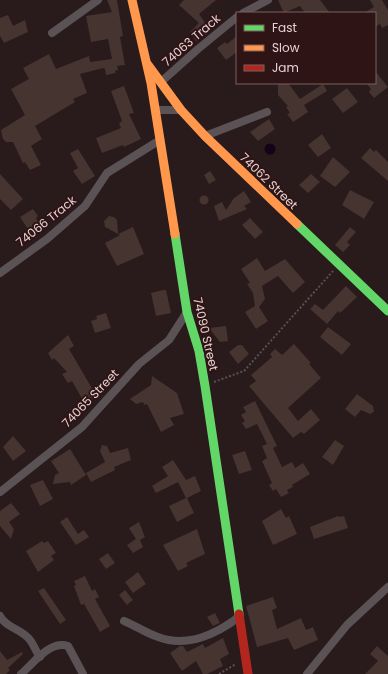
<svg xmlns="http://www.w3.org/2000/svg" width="388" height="674" font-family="Poppins,sans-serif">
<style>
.water{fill:#140217}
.building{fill:#453430}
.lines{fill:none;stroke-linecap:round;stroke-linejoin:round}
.path{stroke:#585152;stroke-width:2;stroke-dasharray:2 2;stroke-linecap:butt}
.street{stroke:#5a5254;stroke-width:8}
.fast{stroke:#63d668;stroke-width:9}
.slow{stroke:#ff974d;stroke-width:9}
.jam{stroke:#b3261e;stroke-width:9}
.labels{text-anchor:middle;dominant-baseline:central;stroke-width:4;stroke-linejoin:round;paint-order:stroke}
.street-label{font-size:12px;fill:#e6d2d2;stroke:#2f1416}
</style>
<rect width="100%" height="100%" fill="#291a1b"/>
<!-- water -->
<circle class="water" cx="270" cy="149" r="5.5"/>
<!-- building -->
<g class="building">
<path d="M107,0H117L123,36L120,37L125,65L117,66L118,70L115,71L116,73L106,75L105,69L103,68L80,74L87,93L73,99L75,102L35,126L42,139L31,146L41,165L30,170L25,162L23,163L13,142H6L3,139L1,130L25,115L11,89L29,79L23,68L49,54L56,69L89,56L90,62L112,59L108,39L91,42L86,16L112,12Z"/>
<path d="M184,0H216L199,14L211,31L196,41L190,32L199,23L179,5Z"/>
<path d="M278,0H320L330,13H305L300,6L284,13Z"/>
<path d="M370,0H382L388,10V25L382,28L380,24L375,27V13H364L374,7Z"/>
<path d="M8,15L13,26L25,20L28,32L4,43L0,36V18Z"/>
<path d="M237,36V52L226,60L217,48L225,42L227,44Z"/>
<path d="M375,71L388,87L374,98L369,92L371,89L366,83H375Z"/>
<path d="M278,83H288L300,99L323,84L327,91L304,105L308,112L293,122L287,114L290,113L286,107L288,106L278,95Z"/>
<path d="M124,86L134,113L129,114L141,139L124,147L123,145L102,153L96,138L121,128L119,123L122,121L111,91Z"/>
<path d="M347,88L358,102L343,113L332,99Z"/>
<path d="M269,119L275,129L258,141L250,132Z"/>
<path d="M322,134L331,148L318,157L308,145Z"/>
<path d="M370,148L374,152L376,150L388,162V181L361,158Z"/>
<path d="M78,149L95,176L82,184L73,171L78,168L70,153Z"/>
<path d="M333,157L350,172L335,187L320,176Z"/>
<path d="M210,171L216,180L209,184L204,175Z"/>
<path d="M0,174L23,199L11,210L0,199Z"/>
<path d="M311,174L320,182L308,193L299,185Z"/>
<path d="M350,190L374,202L364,219L342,205Z"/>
<path d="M244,191L251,202L244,206L247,209L219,221L214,206L222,202L226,210L234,198Z"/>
<circle cx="204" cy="200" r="4.5"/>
<path d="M33,209L38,216L36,218L42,228L31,234L20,217Z"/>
<path d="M109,216L114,217L117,220L118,234L133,227L144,254L117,266L105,243L120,235L105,227L104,221Z"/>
<path d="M250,218L263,232L255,239L242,225Z"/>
<path d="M350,227L356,232L347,242L350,245L343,252L335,245Z"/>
<path d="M257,258L265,271L285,259L305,282L293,293L278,276L262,286L265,299L259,307L268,321L256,329L245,312L255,306L253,293L247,284L250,283L241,269Z"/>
<path d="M346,286L357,297L340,313L338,311L327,324L310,309L315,304L323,310Z"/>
<path d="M163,290H166L171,313L156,316L151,293Z"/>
<path d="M106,313L111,328L95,333L91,321L97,319L96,316Z"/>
<path d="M226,326L228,341L220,342L209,328Z"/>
<path d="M328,327L351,344L342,355L320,337Z"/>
<path d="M68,335L74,346L69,349L94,392L93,393L95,398L85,404L72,381L68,383L62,374L67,372L54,358L52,360L48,353Z"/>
<path d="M294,344L311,363L309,364L321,378L288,408L298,421L311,409L320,420L304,434L301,432L293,438L249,386L256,381L251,375L272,357L270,354L275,349L282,355Z"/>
<path d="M238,345H242L249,354L238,364L229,352Z"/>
<path d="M152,376L177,393L184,414L170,418L174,425L161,432L147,404L144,405L143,402L136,404L130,399L151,385Z"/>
<path d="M357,394L373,406L374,412L370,414L361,410L355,417L345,409Z"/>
<path d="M255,401L277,446L273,448L282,467L292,462L295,468L303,463L310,474L292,485L293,487L287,490L289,493L281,497L276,489L273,491L269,485L272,483L262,461L267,458L262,446L267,444L257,424L246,429L242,423L245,421L241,415L246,412L243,407Z"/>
<path d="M13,436L26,451L13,461L3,447Z"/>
<path d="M335,440L344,446L333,465L322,457Z"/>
<path d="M102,445L107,446L110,453L128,448L131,460L114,467L115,470L91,482L86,473L105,462L100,451Z"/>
<path d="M70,449L86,475L71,485L70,482L53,484L55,475L59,473L51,461Z"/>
<path d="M245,451L252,470L239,474L232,455Z"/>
<path d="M173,460L186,480L195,476L201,491L187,498L194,513L177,522L169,506L186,498L178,482L156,493L152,486L168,476L162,467Z"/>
<path d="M43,480L53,499L40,506L30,485Z"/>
<path d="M11,503L20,514L9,522L14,529L11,539L0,526V511Z"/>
<path d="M281,509L286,518L289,516L297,534L273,545L262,521Z"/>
<path d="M338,516L339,517L344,516L348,528L314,539L310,527Z"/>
<path d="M67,517L78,534L84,530L89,537L76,545L60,522Z"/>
<path d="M139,522L145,537L140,540L143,547L133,553L127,545L136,539L129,528Z"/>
<path d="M197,529L205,554L186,563L188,566L178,571L163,545Z"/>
<path d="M42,541L44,543L48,541L56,553L51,556L54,560L38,572L26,551Z"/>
<path d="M108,553L115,563L106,569L99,559Z"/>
<path d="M138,572L146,584L133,593L125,582Z"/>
<path d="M85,576L92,591L95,589L99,597L95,599L110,626L100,632L84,604L81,605L74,586L76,585L74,581Z"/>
<path d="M44,588L66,620L60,624L38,591Z"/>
<path d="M125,590L133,600L127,605L119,595Z"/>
<path d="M273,597L277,608L272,610L277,629L301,618L306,630L313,627L318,640L294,650L288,638L257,647L246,606Z"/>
<path d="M215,613L220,623L213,626L207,617Z"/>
<path d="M223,638L229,654L220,659L223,666L207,674H203L196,661L182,671L170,653L180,646H183L187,652L203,644L205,648Z"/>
<path d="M377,646L388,656V674H365L378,661L370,654Z"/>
<path d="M0,651L7,660L22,652L23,654L8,668L10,670L6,674H0Z"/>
</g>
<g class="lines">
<!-- path -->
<g class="path">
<path d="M214,382L244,371L333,271"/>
<path d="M219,674L236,664"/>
</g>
<!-- street -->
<g class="street">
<path d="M243,13L268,0"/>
<path d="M52,33L98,0"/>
<path d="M162,81L198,49L237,17"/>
<path d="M155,110H181"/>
<path d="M205,136L267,112"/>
<path d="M0,273L47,239L85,206L107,173L160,140"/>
<path d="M0,492L82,427L139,364L169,340L187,312"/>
<path d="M0,616C6,628 22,629 30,640C34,645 36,652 40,657"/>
<path d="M124,621C136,626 146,633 158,637C187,648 217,634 240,616"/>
<path d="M21,674C34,663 50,640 68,646L83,674"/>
<path d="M307,674L347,625L388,587"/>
</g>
<!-- fast -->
<g class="fast">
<path d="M297,224L388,311"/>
<path d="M175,234L187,312L199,351L205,386L239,614"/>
</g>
<!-- slow -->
<g class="slow">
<path d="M132,0L151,83L175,234"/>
<path d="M148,65L181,110L205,136L297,224"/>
</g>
<!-- jam -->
<path class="jam" d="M239,614L248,674"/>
</g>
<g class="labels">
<!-- street labels -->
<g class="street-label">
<text transform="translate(191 40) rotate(-41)">74063 Track</text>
<text transform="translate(269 181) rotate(44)">74062 Street</text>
<text transform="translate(46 221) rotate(-39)">74066 Track</text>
<text transform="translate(206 334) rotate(77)">74090 Street</text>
<text transform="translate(90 398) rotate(-46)">74065 Street</text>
</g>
</g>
<!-- legend -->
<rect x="236" y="12" width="140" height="72" fill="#2f1416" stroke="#786061"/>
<rect x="244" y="25" width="20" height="6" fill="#63d668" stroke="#786061"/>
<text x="272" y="32" font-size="12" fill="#e6d2d2">Fast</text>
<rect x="244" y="45" width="20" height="6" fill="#ff974d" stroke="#786061"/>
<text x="272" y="52" font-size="12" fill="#e6d2d2">Slow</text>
<rect x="244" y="65" width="20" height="6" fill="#b3261e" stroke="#786061"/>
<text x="272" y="72" font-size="12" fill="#e6d2d2">Jam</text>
</svg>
